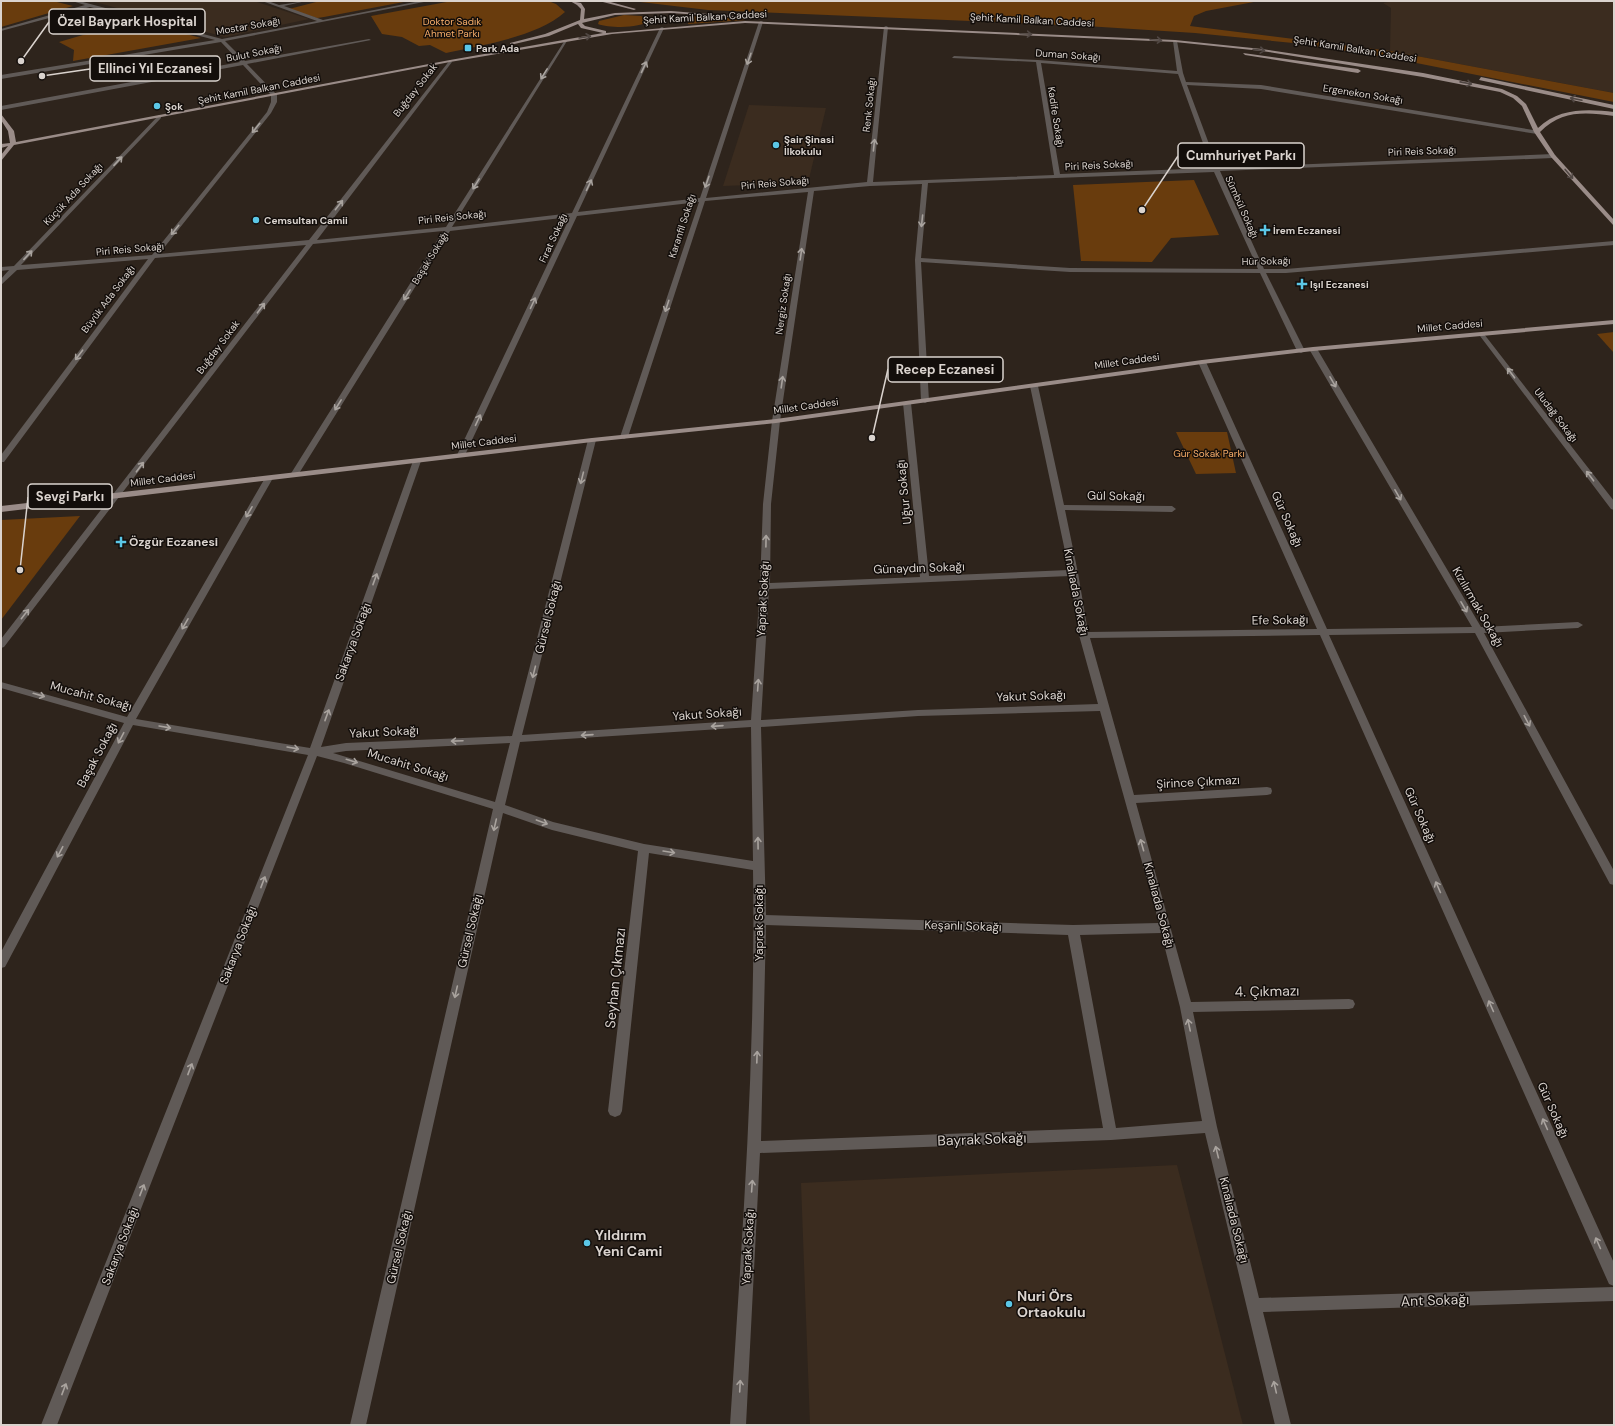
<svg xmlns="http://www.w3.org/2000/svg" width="1615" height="1426" font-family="'DM Sans',sans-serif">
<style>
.built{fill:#3b2c1f}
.green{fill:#693c0d}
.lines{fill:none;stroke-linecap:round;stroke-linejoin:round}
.minor{fill:#605a57;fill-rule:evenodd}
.major{fill:#9a8c88;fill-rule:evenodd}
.oneway{stroke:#504743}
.oneway2{stroke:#a9a39e}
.poi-dot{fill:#5bc7e7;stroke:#130e0b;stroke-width:1.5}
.labels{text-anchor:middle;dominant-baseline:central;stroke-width:3;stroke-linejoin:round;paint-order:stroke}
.far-street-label{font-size:10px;fill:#dad3ce;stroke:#130e0b}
.far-park-label{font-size:10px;fill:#f9ae6a;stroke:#130e0b}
.far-poi-label{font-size:10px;font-weight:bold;fill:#dad3ce;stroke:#130e0b;text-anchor:start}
.street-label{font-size:12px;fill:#dad3ce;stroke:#130e0b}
.poi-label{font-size:12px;font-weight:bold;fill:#dad3ce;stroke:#130e0b;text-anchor:start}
.near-street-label{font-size:14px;fill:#dad3ce;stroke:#130e0b}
.near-poi-label{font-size:14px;font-weight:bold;fill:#dad3ce;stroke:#130e0b;text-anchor:start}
.leader{fill:none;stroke:#dad3ce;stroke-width:1.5}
.callout-dot{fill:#dad3ce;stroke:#130e0b;stroke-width:1.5}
.callout{fill:#130e0b;stroke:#dad3ce;stroke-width:1.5}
.callout-label{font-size:13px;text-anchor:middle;font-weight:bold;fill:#dad3ce}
</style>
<rect width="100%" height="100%" fill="#2e241c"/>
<!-- built -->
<g class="built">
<path d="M91,1H254L309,19L225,37Z"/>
<path d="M1394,1H1614V93L1390,51L1391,8L1383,3Z"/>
<path d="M749,105L826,108L808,183L723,186Z"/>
<path d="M1177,1165L1243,1425H810L801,1183Z"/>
</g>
<!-- green -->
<g class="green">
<path d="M1,1H53L73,6L1,27Z"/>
<path d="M320,1H409L324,17L317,18L289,9Z"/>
<path d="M452,1H548L556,4L565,12C537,37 482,45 446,53L430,45L419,46L402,37L382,34L371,16Z"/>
<path d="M632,1H1259L1206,11L1194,16L1190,26L1390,51L1614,93V102L1381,56L1293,43L1195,33L1086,26L708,10Z"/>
<path d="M624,15L641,16L649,20C641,29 609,28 598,24L599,21Z"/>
<path d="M690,16L746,19V20L688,24Z"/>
<path d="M134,20L201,38L73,61L74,50L59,42Z"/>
<path d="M1194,180L1219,235L1171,238L1152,262L1081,261L1073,185Z"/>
<path d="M1614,332V353L1597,334Z"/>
<path d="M1176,432H1227L1236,473L1196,474Z"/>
<path d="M80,516L1,620V520Z"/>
</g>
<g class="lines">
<!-- minor -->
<g class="minor">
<path d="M72,1H79L222,39L317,21L262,1H268L279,5L306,1L284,6L323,20L420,1H429L225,41L245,61L369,39L371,40L247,64L277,95V102L271,113L159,254L309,240L450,60L452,62L317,240L446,227L565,40L567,41L452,227L572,213L660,28L662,27L664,28L578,212L700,198L759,22L761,21L763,22L706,198L867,182L884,27L886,26L888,27L873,182L1054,175L1036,62L952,58L954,56L1038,60L1177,71L1173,41L1175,40L1177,41L1183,73L1186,82L1261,85L1539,131V133L1537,134L1261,89L1187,85L1218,168L1553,154L1556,156L1553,158L1220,171L1264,269H1286L1614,241V245L1286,273H1266L1305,351L1301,353L1297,351L1260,273L1070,272L921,262L929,401L925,403L921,401L915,260L922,184L870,186L814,191L780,421L771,504L770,583L920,577L903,403L907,401L911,403L929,576L1069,570L1030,386L1034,384L1038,386L1064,505L1172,506L1176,509L1172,512L1065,510L1078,573L1088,632L1317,629L1198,362L1202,360L1206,362L1327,629L1472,627L1309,349L1316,347L1481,627L1578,622L1583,625L1578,628L1484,633L1614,871V885L1610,884L1475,633L1329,635L1614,1263V1286L1609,1284L1320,635L1090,638L1134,795L1267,787L1271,788L1272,791L1271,794L1267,795L1136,803L1191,1002L1349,999L1353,1000L1355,1004L1353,1008L1349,1009L1193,1012L1217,1127L1259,1298L1614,1287V1301L1263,1312L1291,1425H1275L1205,1133L1111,1140L760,1153L746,1425H730C742,1240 756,1055 753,870L649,853L622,1111L620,1115L615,1117L610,1115L608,1111L638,851L552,830L503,813L366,1425H350L493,809L344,763L317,756L57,1425H41L308,755L133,725L5,967L1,968V952L124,723L1,688V682L127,717L265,478L269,476L273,478L136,719L310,748L413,461L417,459L421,461L321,747L346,743L512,736L588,440L592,438L596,440L522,735L751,720L760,586L763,504L772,421L808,192L705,201L628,437L624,439L620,437L699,202L577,216L465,455L461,457L457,455L570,217L450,231L298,475L294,477L290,475L443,231L313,244L4,647L1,648V639L306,245L155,258L4,462H1V455L148,259L17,270L1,285V279L9,270L1,271V267L14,266L159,115L161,116V118L21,265L152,255L267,112L271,102V95L243,65L1,110V106L240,62L221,42L1,79V75L215,40L90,7L1,31V29L85,5ZM1041,63L1178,74L1212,168L1060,174ZM1214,172L1258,269L1070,268L921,258L928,183ZM1070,576L1079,635L1098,704L918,710L761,720L769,589ZM1100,711L1159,923L1073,925L766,915L761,727L918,716ZM751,727L753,861L644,844L553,822L505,805L520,742ZM510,743L495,802L333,753L346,751ZM766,925L1068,935L1103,1128L761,1141ZM1161,933L1180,1007L1202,1121L1116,1128L1080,935Z"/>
<path d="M1482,333L1484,334L1614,501V510L1611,509L1480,336L1478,335Z"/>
</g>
<!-- major -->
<g class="major">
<path d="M570,1L581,3L585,9L584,19L615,13L671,11L745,17L743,18L671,13L615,15L582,23L585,26L606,31V33L745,21L1175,40L1262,49L1423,73L1502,89L1517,96L1526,104L1538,128C1559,108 1587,109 1614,112V116C1585,112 1562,110 1540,132L1555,155L1614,220V226L1551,157L1534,132L1522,106L1513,98L1500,92L1423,77L1262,51L1175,42L745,23L612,34L450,62L14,145L1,161V155L8,146L1,148V144L10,143L8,131L1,120V114L14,131L16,142L450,60L603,33L581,28L578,24L549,36L510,45V43L545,34L580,20L581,9L577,5Z"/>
<path d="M599,1H607L636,9L634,10Z"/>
<path d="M1243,53L1358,69L1361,71L1358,73L1245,55Z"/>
<path d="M1481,77L1614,105V109L1479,80Z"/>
<path d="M1614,320V324L1313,351L1202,364L776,423L592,442L1,512V506L592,438L776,419L1202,360L1313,347Z"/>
</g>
</g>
<!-- one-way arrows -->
<defs><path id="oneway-shaft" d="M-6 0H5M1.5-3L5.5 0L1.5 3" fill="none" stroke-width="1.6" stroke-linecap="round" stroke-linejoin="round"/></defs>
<g class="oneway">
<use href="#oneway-shaft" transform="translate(1026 34) rotate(3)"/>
<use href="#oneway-shaft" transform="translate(585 37) rotate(-9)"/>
<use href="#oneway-shaft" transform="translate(1156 40) rotate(3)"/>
<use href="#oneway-shaft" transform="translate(1259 50) rotate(6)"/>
<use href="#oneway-shaft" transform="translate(1466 83) rotate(11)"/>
<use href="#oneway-shaft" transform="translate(1576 99) rotate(-168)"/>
<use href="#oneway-shaft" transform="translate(1569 174) rotate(50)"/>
</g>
<g class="oneway2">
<use href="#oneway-shaft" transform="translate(749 59) rotate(109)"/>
<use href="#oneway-shaft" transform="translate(644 67) rotate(-65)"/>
<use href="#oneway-shaft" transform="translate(544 74) rotate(122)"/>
<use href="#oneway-shaft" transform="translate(256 128) rotate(129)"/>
<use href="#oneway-shaft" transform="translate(874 145) rotate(-84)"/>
<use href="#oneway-shaft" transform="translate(118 161) rotate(-47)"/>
<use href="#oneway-shaft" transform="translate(707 182) rotate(109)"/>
<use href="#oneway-shaft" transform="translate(476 184) rotate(122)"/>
<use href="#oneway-shaft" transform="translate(589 185) rotate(-65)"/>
<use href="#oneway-shaft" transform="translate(339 205) rotate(-52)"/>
<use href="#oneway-shaft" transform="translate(922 221) rotate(96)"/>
<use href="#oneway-shaft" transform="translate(175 230) rotate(129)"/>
<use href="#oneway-shaft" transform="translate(801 254) rotate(-82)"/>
<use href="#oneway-shaft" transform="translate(28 255) rotate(-47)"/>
<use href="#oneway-shaft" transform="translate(407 295) rotate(122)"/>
<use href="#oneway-shaft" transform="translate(533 303) rotate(-65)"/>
<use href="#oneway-shaft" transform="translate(667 306) rotate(108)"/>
<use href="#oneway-shaft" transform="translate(261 308) rotate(-53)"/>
<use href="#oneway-shaft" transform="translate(79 355) rotate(127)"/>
<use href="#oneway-shaft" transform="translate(1511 373) rotate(-127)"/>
<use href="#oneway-shaft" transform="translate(782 382) rotate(-82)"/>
<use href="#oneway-shaft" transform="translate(1333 382) rotate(60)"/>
<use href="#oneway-shaft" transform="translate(338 405) rotate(122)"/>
<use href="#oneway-shaft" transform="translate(478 420) rotate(-65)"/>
<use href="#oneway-shaft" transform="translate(140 467) rotate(-53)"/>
<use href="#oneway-shaft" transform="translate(1590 476) rotate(-127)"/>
<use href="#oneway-shaft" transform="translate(582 478) rotate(104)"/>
<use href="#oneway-shaft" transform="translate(1398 495) rotate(60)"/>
<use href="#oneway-shaft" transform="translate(249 512) rotate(120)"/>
<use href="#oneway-shaft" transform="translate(766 541) rotate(-89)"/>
<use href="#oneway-shaft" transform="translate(375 579) rotate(-70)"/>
<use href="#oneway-shaft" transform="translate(1464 607) rotate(60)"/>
<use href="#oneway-shaft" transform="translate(25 614) rotate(-52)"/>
<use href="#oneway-shaft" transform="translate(185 624) rotate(120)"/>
<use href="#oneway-shaft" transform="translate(534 672) rotate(104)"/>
<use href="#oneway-shaft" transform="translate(758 685) rotate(-86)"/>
<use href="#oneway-shaft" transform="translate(39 695) rotate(16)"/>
<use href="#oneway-shaft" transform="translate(327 715) rotate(-70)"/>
<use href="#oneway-shaft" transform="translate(1527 721) rotate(62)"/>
<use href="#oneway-shaft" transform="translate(717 726) rotate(176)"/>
<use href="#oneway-shaft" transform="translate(165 727) rotate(10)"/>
<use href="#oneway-shaft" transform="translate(587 735) rotate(176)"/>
<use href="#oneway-shaft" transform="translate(121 738) rotate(118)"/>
<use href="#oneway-shaft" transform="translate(457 741) rotate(178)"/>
<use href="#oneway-shaft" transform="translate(293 748) rotate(10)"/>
<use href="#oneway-shaft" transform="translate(352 761) rotate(17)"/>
<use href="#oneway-shaft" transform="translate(542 822) rotate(20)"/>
<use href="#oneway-shaft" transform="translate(495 825) rotate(103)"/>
<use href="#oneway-shaft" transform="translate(758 843) rotate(-91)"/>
<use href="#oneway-shaft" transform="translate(1142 845) rotate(-106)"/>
<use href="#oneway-shaft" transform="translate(60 852) rotate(118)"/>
<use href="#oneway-shaft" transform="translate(669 852) rotate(9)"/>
<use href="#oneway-shaft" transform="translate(263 882) rotate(-69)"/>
<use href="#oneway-shaft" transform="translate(1438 887) rotate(-114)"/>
<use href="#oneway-shaft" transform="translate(456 992) rotate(103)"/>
<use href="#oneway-shaft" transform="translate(1491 1006) rotate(-114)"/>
<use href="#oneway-shaft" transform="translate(1189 1025) rotate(-102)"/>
<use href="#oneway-shaft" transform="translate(757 1057) rotate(-88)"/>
<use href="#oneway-shaft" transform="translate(190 1069) rotate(-69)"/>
<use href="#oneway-shaft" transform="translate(1545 1124) rotate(-114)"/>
<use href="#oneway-shaft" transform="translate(1217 1152) rotate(-104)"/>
<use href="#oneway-shaft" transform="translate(752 1186) rotate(-86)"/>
<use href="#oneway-shaft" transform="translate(142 1190) rotate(-69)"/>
<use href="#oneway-shaft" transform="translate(1598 1243) rotate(-114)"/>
<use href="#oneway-shaft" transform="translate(740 1386) rotate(-87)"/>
<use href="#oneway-shaft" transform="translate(1275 1387) rotate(-103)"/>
<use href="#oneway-shaft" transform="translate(64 1389) rotate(-69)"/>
</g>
<!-- markers -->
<g class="poi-dot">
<rect x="464" y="44" width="8" height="8" rx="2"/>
<circle cx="157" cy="106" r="4"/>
<circle cx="776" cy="145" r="4"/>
<circle cx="256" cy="220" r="4"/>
<path d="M1263 224h4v4h4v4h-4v4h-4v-4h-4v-4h4z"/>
<path d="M1300 278h4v4h4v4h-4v4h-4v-4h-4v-4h4z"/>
<path d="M119 536h4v4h4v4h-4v4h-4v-4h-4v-4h4z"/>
<circle cx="587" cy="1243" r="4"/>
<circle cx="1009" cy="1304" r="4"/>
</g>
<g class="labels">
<!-- far-street labels -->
<g class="far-street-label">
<text transform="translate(705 17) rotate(-3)">Şehit Kamil Balkan Caddesi</text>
<text transform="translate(1032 20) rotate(3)">Şehit Kamil Balkan Caddesi</text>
<text transform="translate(248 26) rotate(-10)">Mostar Sokağı</text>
<text transform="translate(1355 49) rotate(9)">Şehit Kamil Balkan Caddesi</text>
<text transform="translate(254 53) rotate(-11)">Bulut Sokağı</text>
<text transform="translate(1068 55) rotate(4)">Duman Sokağı</text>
<text transform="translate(259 89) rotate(-11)">Şehit Kamil Balkan Caddesi</text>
<text transform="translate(415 90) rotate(-52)">Buğday Sokak</text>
<text transform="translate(1363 94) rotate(9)">Ergenekon Sokağı</text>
<text transform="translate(869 105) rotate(-84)">Renk Sokağı</text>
<text transform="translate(1056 117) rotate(81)">Kadife Sokağı</text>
<text transform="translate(1422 151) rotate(-2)">Piri Reis Sokağı</text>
<text transform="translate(1099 165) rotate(-3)">Piri Reis Sokağı</text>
<text transform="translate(775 183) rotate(-5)">Piri Reis Sokağı</text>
<text transform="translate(73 194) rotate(-47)">Küçük Ada Sokağı</text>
<text transform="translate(1242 207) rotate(66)">Sümbül Sokağı</text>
<text transform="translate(452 217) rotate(-6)">Piri Reis Sokağı</text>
<text transform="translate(682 226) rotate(-72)">Karanfil Sokağı</text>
<text transform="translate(553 238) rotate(-65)">Fırat Sokağı</text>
<text transform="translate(130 249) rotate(-5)">Piri Reis Sokağı</text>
<text transform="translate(430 258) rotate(-58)">Başak Sokağı</text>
<text transform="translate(1266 261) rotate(-1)">Hür Sokağı</text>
<text transform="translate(108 299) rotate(-53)">Büyük Ada Sokağı</text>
<text transform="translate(783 304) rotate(-82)">Nergiz Sokağı</text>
<text transform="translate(1450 326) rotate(-5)">Millet Caddesi</text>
<text transform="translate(218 347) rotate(-53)">Buğday Sokak</text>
<text transform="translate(1127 361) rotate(-8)">Millet Caddesi</text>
<text transform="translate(806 406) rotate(-8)">Millet Caddesi</text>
<text transform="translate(1556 415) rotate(53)">Uludağ Sokağı</text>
<text transform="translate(484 442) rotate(-7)">Millet Caddesi</text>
<text transform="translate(163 479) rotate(-7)">Millet Caddesi</text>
</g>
<!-- far-park labels -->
<g class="far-park-label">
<text x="452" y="21">Doktor Sadık<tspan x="452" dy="12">Ahmet Parkı</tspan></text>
<text x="1209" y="453">Gür Sokak Parkı</text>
</g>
<!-- far-poi labels -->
<g class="far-poi-label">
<text x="476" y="48">Park Ada</text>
<text x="165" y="106">Şok</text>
<text x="784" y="139">Şair Şinasi<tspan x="784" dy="12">İlkokulu</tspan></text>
<text x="264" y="220">Cemsultan Camii</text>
<text x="1273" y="230">İrem Eczanesi</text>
<text x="1310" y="284">Işıl Eczanesi</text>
</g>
<!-- street labels -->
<g class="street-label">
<text transform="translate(904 492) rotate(-96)">Uğur Sokağı</text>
<text transform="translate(1116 496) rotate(1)">Gül Sokağı</text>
<text transform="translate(1287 519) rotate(66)">Gür Sokağı</text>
<text transform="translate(919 568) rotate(-2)">Günaydın Sokağı</text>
<text transform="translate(1076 592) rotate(79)">Kınalıada Sokağı</text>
<text transform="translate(763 599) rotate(-87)">Yaprak Sokağı</text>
<text transform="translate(1478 607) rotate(60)">Kızılırmak Sokağı</text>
<text transform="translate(548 617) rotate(-76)">Gürsel Sokağı</text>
<text transform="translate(1280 620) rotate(-1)">Efe Sokağı</text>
<text transform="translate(353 642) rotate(-70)">Sakarya Sokağı</text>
<text transform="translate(91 696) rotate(15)">Mucahit Sokağı</text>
<text transform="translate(1031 696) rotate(-2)">Yakut Sokağı</text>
<text transform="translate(707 714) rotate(-4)">Yakut Sokağı</text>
<text transform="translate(384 732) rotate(-3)">Yakut Sokağı</text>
<text transform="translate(97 755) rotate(-62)">Başak Sokağı</text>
<text transform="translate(408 765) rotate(17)">Mucahit Sokağı</text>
<text transform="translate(1198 782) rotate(-3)">Şirince Çıkmazı</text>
<text transform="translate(1420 815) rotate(66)">Gür Sokağı</text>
<text transform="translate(1159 905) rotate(75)">Kınalıada Sokağı</text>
<text transform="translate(759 923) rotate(-90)">Yaprak Sokağı</text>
<text transform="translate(963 926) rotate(2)">Keşanlı Sokağı</text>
<text transform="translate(470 931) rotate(-77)">Gürsel Sokağı</text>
<text transform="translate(238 945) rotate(-69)">Sakarya Sokağı</text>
<text transform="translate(1553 1110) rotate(66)">Gür Sokağı</text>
<text transform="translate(1234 1220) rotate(76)">Kınalıada Sokağı</text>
<text transform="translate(120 1246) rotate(-69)">Sakarya Sokağı</text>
<text transform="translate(399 1247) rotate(-77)">Gürsel Sokağı</text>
<text transform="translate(748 1247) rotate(-87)">Yaprak Sokağı</text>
</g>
<!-- poi labels -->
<g class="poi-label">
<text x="129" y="542">Özgür Eczanesi</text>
</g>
<!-- near-street labels -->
<g class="near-street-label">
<text transform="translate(615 978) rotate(-84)">Seyhan Çıkmazı</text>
<text transform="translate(1267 991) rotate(-1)">4. Çıkmazı</text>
<text transform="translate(982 1139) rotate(-2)">Bayrak Sokağı</text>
<text transform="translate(1435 1300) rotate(-2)">Ant Sokağı</text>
</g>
<!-- near-poi labels -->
<g class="near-poi-label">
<text x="595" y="1235">Yıldırım<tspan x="595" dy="16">Yeni Cami</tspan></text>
<text x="1017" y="1296">Nuri Örs<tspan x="1017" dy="16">Ortaokulu</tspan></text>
</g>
</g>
<!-- callouts -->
<path class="leader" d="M21 61L49 22M42 76L90 69M1142 210L1178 156M872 438L888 369M20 570L28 497"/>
<g class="callout-dot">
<circle cx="21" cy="61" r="4"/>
<circle cx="42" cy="76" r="4"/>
<circle cx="1142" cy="210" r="4"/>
<circle cx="872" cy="438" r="4"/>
<circle cx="20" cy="570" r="4"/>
</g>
<g class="callout">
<rect x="49" y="9" width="156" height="25" rx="4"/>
<rect x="90" y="56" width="130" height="25" rx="4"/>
<rect x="1178" y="143" width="126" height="25" rx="4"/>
<rect x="888" y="357" width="115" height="25" rx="4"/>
<rect x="28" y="484" width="84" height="25" rx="4"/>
</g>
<g class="callout-label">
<text x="127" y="26">Özel Baypark Hospital</text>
<text x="155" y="73">Ellinci Yıl Eczanesi</text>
<text x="1241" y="160">Cumhuriyet Parkı</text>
<text x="945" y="374">Recep Eczanesi</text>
<text x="70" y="501">Sevgi Parkı</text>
</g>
<!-- border -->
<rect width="1615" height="1426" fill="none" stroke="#dad3ce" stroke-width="4"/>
</svg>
